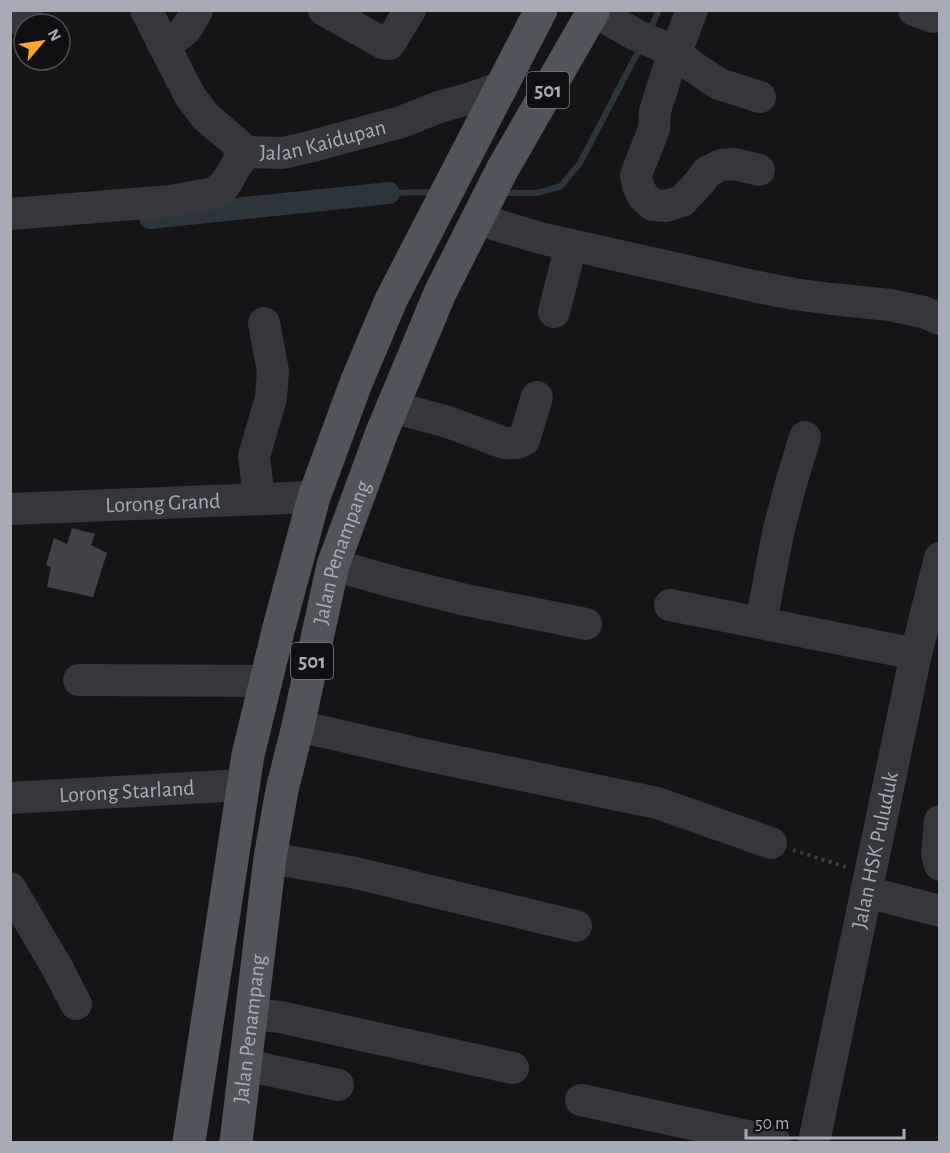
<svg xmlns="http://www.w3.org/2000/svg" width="950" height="1153" font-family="'Alegreya Sans',sans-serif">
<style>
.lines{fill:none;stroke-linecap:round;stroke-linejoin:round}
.stream{stroke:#2b353b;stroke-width:6}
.canal{stroke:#2b353b;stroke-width:22}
.building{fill:#414247}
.path{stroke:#3c3e43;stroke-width:4;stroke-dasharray:3 4.5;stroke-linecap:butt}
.minor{stroke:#36373c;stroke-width:32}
.major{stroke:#52545b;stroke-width:33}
.labels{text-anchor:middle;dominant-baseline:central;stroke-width:5;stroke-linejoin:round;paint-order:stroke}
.shield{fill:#101012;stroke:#797d86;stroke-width:1.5}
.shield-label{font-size:21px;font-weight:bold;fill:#a6acb7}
.street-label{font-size:22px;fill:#a6acb7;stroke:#101012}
</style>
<rect width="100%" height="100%" fill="#151517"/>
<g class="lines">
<!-- stream -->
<g class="stream">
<path d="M649,32L659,10"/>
<path d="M389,193L436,192"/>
<path d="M503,193H537L561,186L580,163L641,46"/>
</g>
<!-- canal -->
<path class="canal" d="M150,218L389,193"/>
</g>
<!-- building -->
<path class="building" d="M72,528L95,534L91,545L107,553L93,597L47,587L51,567L46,565L54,538L67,544Z"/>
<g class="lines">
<!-- path -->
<path class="path" d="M793,850L846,867"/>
<!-- minor -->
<g class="minor">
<path id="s1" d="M146,10L190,96L205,116L247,152L283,153L309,147L401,122L439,107L468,99L502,87"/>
<path d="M324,10L383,43L389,44L410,10"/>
<path d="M914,10L933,17"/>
<path d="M594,11L636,35L674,51L681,39L692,10"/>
<path d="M10,18L27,10"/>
<path d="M163,44C184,33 186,32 197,10"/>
<path d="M759,170L735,164L721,165L707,172L699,183L682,201L666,206L653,205L643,196L638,186L636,175L654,129L655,111L674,51L689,64L719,84L760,97"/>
<path d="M10,214L171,201L214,193L225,185L237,164L247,152"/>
<path d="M477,219L540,238L758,287L794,294L832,299L890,305L923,312L940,319"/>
<path d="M554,312L571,245"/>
<path d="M392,407L448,422L504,443H518L524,440L537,397"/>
<path d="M259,499L254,456L271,398L273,371L264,323"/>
<path id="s2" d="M10,509L314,497"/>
<path d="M333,565L397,583L466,600L586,624"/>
<path d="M670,605L916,654"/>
<path d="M761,623L778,533L790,487L805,437"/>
<path d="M79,680L266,681"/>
<path d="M298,726L420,754L657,803L771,843"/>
<path id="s3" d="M10,798L243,785"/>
<path d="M940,821L937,855L940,865"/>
<path d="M270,858L356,873L576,926"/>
<path d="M10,888L58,969L76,1004"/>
<path d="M866,892L940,911"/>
<path d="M251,1014L280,1017L513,1068"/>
<path d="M245,1065L338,1085"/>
<path d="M581,1100L775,1142"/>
<path id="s4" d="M814,1142L916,654L940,558"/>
</g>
<!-- major -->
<g class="major">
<path d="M189,1142L248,755L278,631L314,497L356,383L391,300L541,10"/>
<path id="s5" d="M236,1142L270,858L282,790L298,726L333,565L382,432L440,293L502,170L594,10"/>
</g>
</g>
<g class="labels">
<!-- shield labels -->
<g class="shield">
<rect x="527" y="72" width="42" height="36" rx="4.5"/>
<rect x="291" y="643" width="42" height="36" rx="4.5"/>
</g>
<g class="shield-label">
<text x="548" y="90">501</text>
<text x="312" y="661">501</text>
</g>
<!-- street labels -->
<g class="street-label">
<text stroke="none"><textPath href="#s1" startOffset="254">Jalan Kaidupan</textPath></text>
<text stroke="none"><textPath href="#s2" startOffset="153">Lorong Grand</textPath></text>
<text stroke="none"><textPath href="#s5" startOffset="600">Jalan Penampang</textPath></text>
<text stroke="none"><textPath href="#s3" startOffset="117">Lorong Starland</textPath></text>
<text stroke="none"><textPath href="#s4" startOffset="298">Jalan HSK Puluduk</textPath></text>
<text stroke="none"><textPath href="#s5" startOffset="114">Jalan Penampang</textPath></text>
</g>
</g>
<!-- border -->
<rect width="950" height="1153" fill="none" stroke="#a6acb7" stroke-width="24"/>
<!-- north arrow -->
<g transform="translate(42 42) rotate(61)"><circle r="28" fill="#101012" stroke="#4c4e54" stroke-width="1.5"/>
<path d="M0-4.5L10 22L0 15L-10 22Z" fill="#f7a92c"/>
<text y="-9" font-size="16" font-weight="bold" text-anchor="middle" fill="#a6acb7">N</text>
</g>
<!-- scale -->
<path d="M746 1129v9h158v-9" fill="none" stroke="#a6acb7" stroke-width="3"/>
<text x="755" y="1129" font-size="18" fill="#a6acb7" stroke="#101012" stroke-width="4.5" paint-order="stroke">50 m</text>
</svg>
